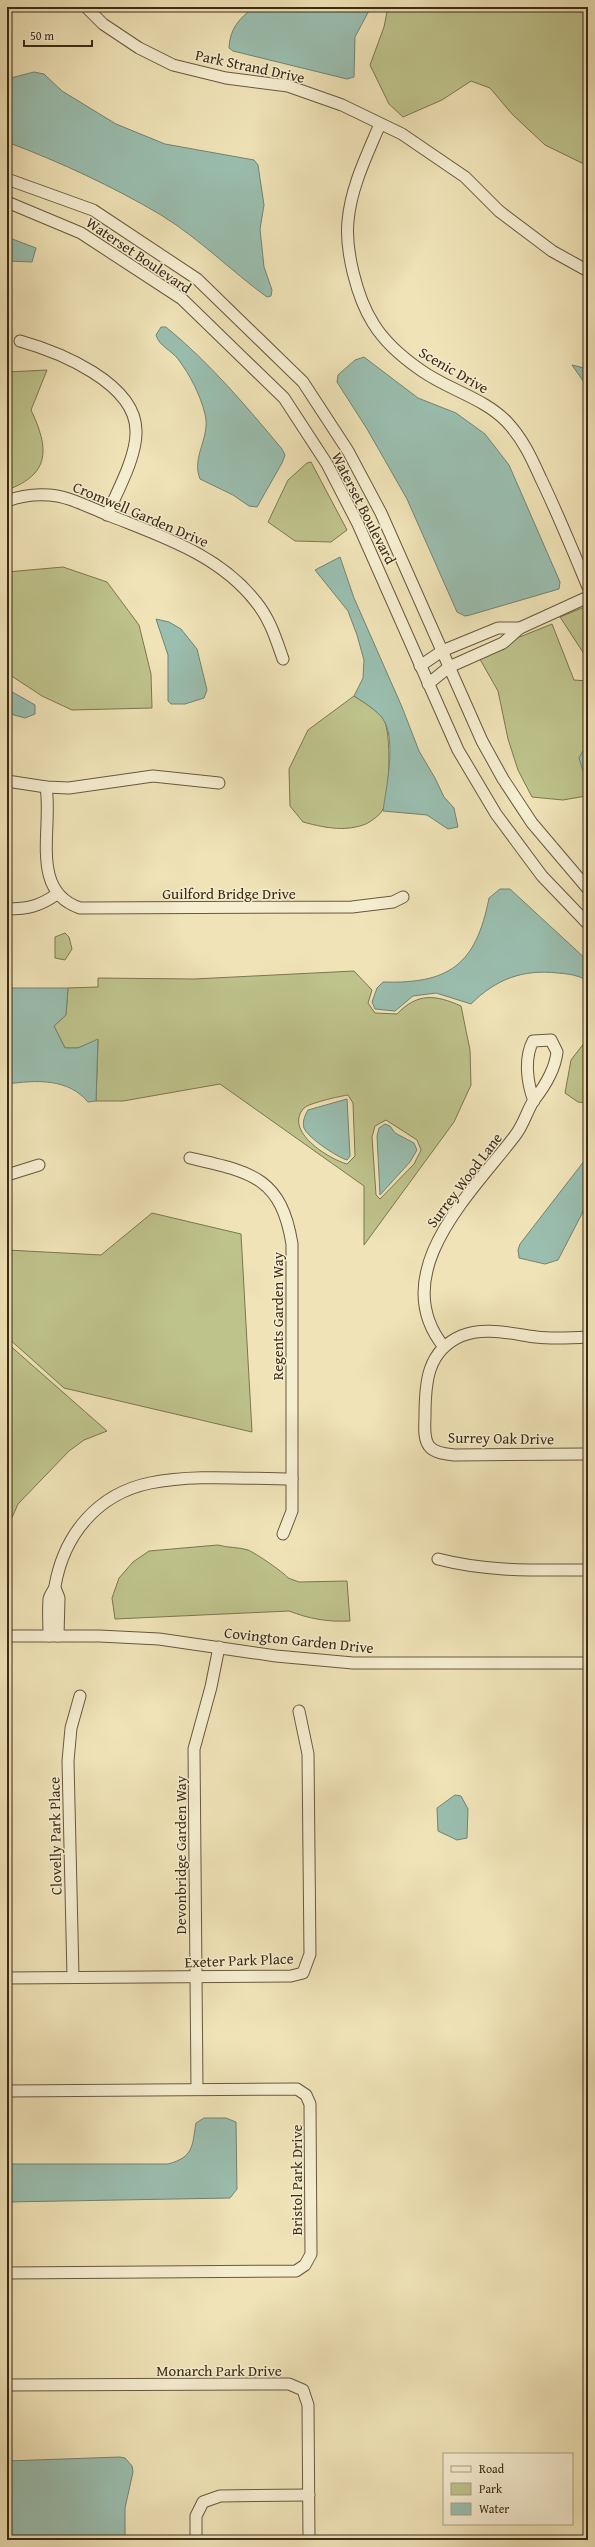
<svg xmlns="http://www.w3.org/2000/svg" width="595" height="2547" font-family="'Gentium Book Plus',serif">
<style>
.green{fill:#bec28b;stroke:#7c7650;fill-rule:evenodd}
.water{fill:#9abeaf;stroke:#748371}
.lines{fill:none;stroke-linecap:round;stroke-linejoin:round}
.minor-casing{stroke:#68583e;stroke-width:13}
.minor{stroke:#f5edd0;stroke-width:11}
.labels{text-anchor:middle;dominant-baseline:central;stroke-width:3;stroke-linejoin:round;paint-order:stroke}
.street-label{font-size:15px;fill:#3b2a15;stroke:#f5edd0}
</style>
<rect width="100%" height="100%" fill="#efe3b7"/>
<filter id="stains"><feTurbulence type="fractalNoise" baseFrequency=".005" numOctaves="4"/><feColorMatrix values="0 0 0 0 .2 0 0 0 0 .09 0 0 0 0 .02 0 0 0 .5 -.17"/></filter>
<radialGradient id="worn" r=".72"><stop offset=".6" stop-color="#630" stop-opacity="0"/><stop offset="1" stop-color="#630" stop-opacity=".3"/></radialGradient>
<!-- green -->
<g class="green">
<path d="M388,7H588V166L545,145L512,114L490,88L471,81L442,100L403,117L389,104L370,65L384,27Z"/>
<path d="M47,370L31,410C49,448 51,474 7,490V372Z"/>
<path d="M311,462L347,530L331,542L295,541L268,522L288,480L307,463Z"/>
<path d="M63,567L107,582L139,625L151,674L152,708L72,710L42,696L7,673V572Z"/>
<path d="M587,606L588,607V660L560,617Z"/>
<path d="M552,624L574,680L588,681V799L586,796L563,800L532,797L518,770L508,739L498,691L477,654Z"/>
<path d="M354,696C363,702 375,709 383,718C392,730 390,799 382,811C380,815 368,824 363,825C343,832 322,827 303,822L290,806L289,769L308,730Z"/>
<path d="M65,933L69,937L72,949L65,960L55,958V937Z"/>
<path d="M354,971L372,990L368,1003L375,1013L397,1014C418,992 436,995 461,1006L470,1050L471,1085L454,1122L364,1245V1186L220,1084L123,1101H96L98,1040L78,1048H65L54,1026L66,1015L68,988L98,987V978L194,979ZM348,1095L353,1103L355,1156L347,1164C329,1159 283,1131 304,1108C309,1103 341,1096 348,1095ZM386,1120L417,1140L421,1150L414,1164L380,1199L376,1195L372,1137L375,1126Z"/>
<path d="M588,1038V1103L578,1102L565,1093L571,1060Z"/>
<path d="M152,1213L241,1234L252,1432L64,1388L7,1337V1250L101,1255Z"/>
<path d="M7,1343L107,1431L84,1440L69,1451L18,1504L7,1529Z"/>
<path d="M218,1545C228,1548 239,1547 248,1550C254,1552 286,1574 288,1578L299,1582L347,1581L350,1621C327,1622 310,1619 289,1611L115,1619L112,1598L119,1578L133,1562L149,1551Z"/>
</g>
<!-- water -->
<g class="water">
<path d="M254,7H371L355,37L354,77L347,79L233,51L229,48C230,28 239,19 254,7Z"/>
<path d="M34,72L44,74L62,91L116,124L165,144L254,160L258,165L264,205L260,229L264,267L272,290L271,296L267,297C231,271 200,239 161,215C112,186 60,162 7,142V79Z"/>
<path d="M7,237L36,248L32,262L7,261Z"/>
<path d="M161,327H166C210,363 246,406 282,449L285,455L282,463L257,507L249,506L233,495L200,479C191,456 211,438 205,414C200,394 190,375 178,359C171,350 159,346 156,335Z"/>
<path d="M364,357L418,398L456,413L485,434L509,465L560,582L559,589L470,615L465,616L457,612L407,499L367,429L337,382L338,375L355,360Z"/>
<path d="M572,365L588,369V388Z"/>
<path d="M340,557L354,598L402,707L419,751L435,778L444,797L454,808L458,827L448,829L427,815L383,811C386,788 397,739 383,719C377,710 363,702 354,696L363,678L364,660L357,635L348,611L315,570Z"/>
<path d="M156,619L169,622L181,629L197,649L207,690L204,698L185,704H171L168,701V655Z"/>
<path d="M7,689L35,705V714L25,718L7,713Z"/>
<path d="M588,746V774L583,771L579,758L585,747Z"/>
<path d="M500,889H510L588,961V981C578,975 569,974 558,973C523,969 496,979 471,1004L436,993L413,996L395,1011L375,1009L372,1002L377,988L383,982C449,984 476,965 489,898Z"/>
<path d="M7,988H68L66,1015L54,1026L65,1048H78L98,1039L96,1101L88,1102C68,1078 36,1080 7,1084Z"/>
<path d="M347,1099L350,1156L347,1160C337,1157 308,1138 304,1128C302,1122 305,1115 308,1110Z"/>
<path d="M385,1124L390,1126L395,1133L414,1143L417,1150L410,1162L380,1195L377,1136L379,1128Z"/>
<path d="M588,1156V1202L558,1260L545,1264L519,1258L518,1250L520,1244Z"/>
<path d="M455,1795L461,1796L468,1809L467,1838L457,1840L438,1831L437,1808Z"/>
<path d="M204,2118H226L236,2122L237,2189L230,2198L7,2202V2164H168C194,2157 192,2146 196,2123Z"/>
<path d="M120,2457L125,2458L132,2466L133,2472L125,2508V2540H28L7,2535V2461Z"/>
</g>
<g class="lines">
<defs>
<g id="minor">
<path d="M86,7L103,24L139,48L173,65L226,78L288,86L342,105L402,134L465,177L499,211L552,251L588,271"/>
<path d="M380,124C367,155 351,187 348,221C345,250 357,298 373,323C385,343 403,358 422,371C449,390 484,398 507,422C523,439 532,459 541,479C558,514 573,551 588,587"/>
<path d="M7,179L93,210L197,279L303,382L348,451L381,513L482,741L503,779L532,823L588,889"/>
<path d="M7,202L81,233L182,299L284,398L327,464L358,524L458,750L496,814L542,876L588,924"/>
<path d="M20,341C59,352 136,383 136,431C137,456 117,492 107,515"/>
<path d="M7,501C20,496 35,494 49,495C68,496 88,507 106,514C160,536 219,554 256,602C270,619 276,639 283,659"/>
<path d="M420,666L442,651L498,628H520"/>
<path d="M428,684L449,667L503,643L520,628L588,597"/>
<path d="M7,781L46,787L69,788L153,776L219,783"/>
<path d="M46,787C53,828 29,891 80,908L352,907L393,902L403,897"/>
<path d="M7,909C28,909 40,906 57,894"/>
<path d="M190,1158C250,1172 281,1176 292,1244V1511L283,1534"/>
<path d="M7,1175L39,1165"/>
<path d="M588,1337C571,1338 553,1339 536,1337C512,1334 485,1326 461,1336C427,1351 425,1383 425,1416C425,1425 423,1438 429,1446C434,1453 446,1454 454,1455L588,1454"/>
<path d="M444,1347C385,1274 471,1193 514,1137C524,1125 527,1110 534,1100C545,1086 555,1070 557,1052L551,1040L533,1041C524,1058 527,1083 534,1101"/>
<path d="M438,1559C488,1572 537,1570 588,1570"/>
<path d="M55,1588L59,1598L58,1636"/>
<path d="M7,1636H99L159,1639L276,1656L353,1663H588"/>
<path d="M49,1636C49,1624 48,1611 49,1599C50,1594 54,1591 55,1586C64,1535 97,1494 150,1483C194,1474 247,1479 292,1479"/>
<path d="M73,1976L68,1761L71,1728L80,1696"/>
<path d="M7,1978L291,1976L303,1973L310,1954L308,1754L299,1711"/>
<path d="M197,2089L194,1749L211,1687L219,1647"/>
<path d="M7,2091L297,2089L306,2095L310,2104L311,2254L305,2265L296,2271L7,2273"/>
<path d="M7,2385L289,2384L303,2390L308,2405L309,2540"/>
<path d="M196,2540V2516L203,2502L220,2496L309,2495"/>
</g>
</defs>
<!-- minor casing -->
<use href="#minor" class="minor-casing"/>
<!-- minor -->
<use href="#minor" class="minor"/>
</g>
<g class="labels">
<!-- street labels -->
<g class="street-label">
<text transform="translate(250 66) rotate(12)">Park Strand Drive</text>
<text transform="translate(139 255) rotate(34)">Waterset Boulevard</text>
<text transform="translate(454 370) rotate(30)">Scenic Drive</text>
<text transform="translate(364 508) rotate(63)">Waterset Boulevard</text>
<text transform="translate(141 514) rotate(23)">Cromwell Garden Drive</text>
<text x="229" y="893">Guilford Bridge Drive</text>
<text transform="translate(464 1180) rotate(-53)">Surrey Wood Lane</text>
<text transform="translate(277 1316) rotate(-90)">Regents Garden Way</text>
<text transform="translate(501 1438) rotate(1)">Surrey Oak Drive</text>
<text transform="translate(299 1640) rotate(6)">Covington Garden Drive</text>
<text transform="translate(55 1836) rotate(-91)">Clovelly Park Place</text>
<text transform="translate(180 1855) rotate(-90)">Devonbridge Garden Way</text>
<text transform="translate(239 1960) rotate(-2)">Exeter Park Place</text>
<text transform="translate(296 2180) rotate(-90)">Bristol Park Drive</text>
<text x="219" y="2370">Monarch Park Drive</text>
</g>
</g>
<!-- margin -->
<rect width="595" height="2547" fill="none" stroke="#efe3b7" stroke-width="24"/>
<rect x="8" y="8" width="579" height="2531" fill="none" stroke="#3b2a15" stroke-width="2"/>
<rect x="12" y="12" width="571" height="2523" fill="none" stroke="#3b2a15"/>
<!-- legend -->
<rect x="443" y="2453" width="130" height="72" fill="#f5edd0" stroke="#ab9f85"/>
<rect x="451" y="2466" width="20" height="6" fill="#f5edd0" stroke="#ab9f85"/>
<text x="479" y="2473" font-size="12" fill="#3b2a15">Road</text>
<rect x="451" y="2483" width="20" height="12" fill="#bec28b" stroke="#ab9f85"/>
<text x="479" y="2493" font-size="12" fill="#3b2a15">Park</text>
<rect x="451" y="2503" width="20" height="12" fill="#9abeaf" stroke="#ab9f85"/>
<text x="479" y="2513" font-size="12" fill="#3b2a15">Water</text>
<!-- scale -->
<path d="M24 40v6h68v-6" fill="none" stroke="#3b2a15" stroke-width="2"/>
<text x="30" y="40" font-size="12" fill="#3b2a15" stroke="#f5edd0" stroke-width="3" paint-order="stroke">50 m</text>
<rect width="100%" height="100%" filter="url(#stains)"/>
<rect width="100%" height="100%" fill="url(#worn)"/>
</svg>
